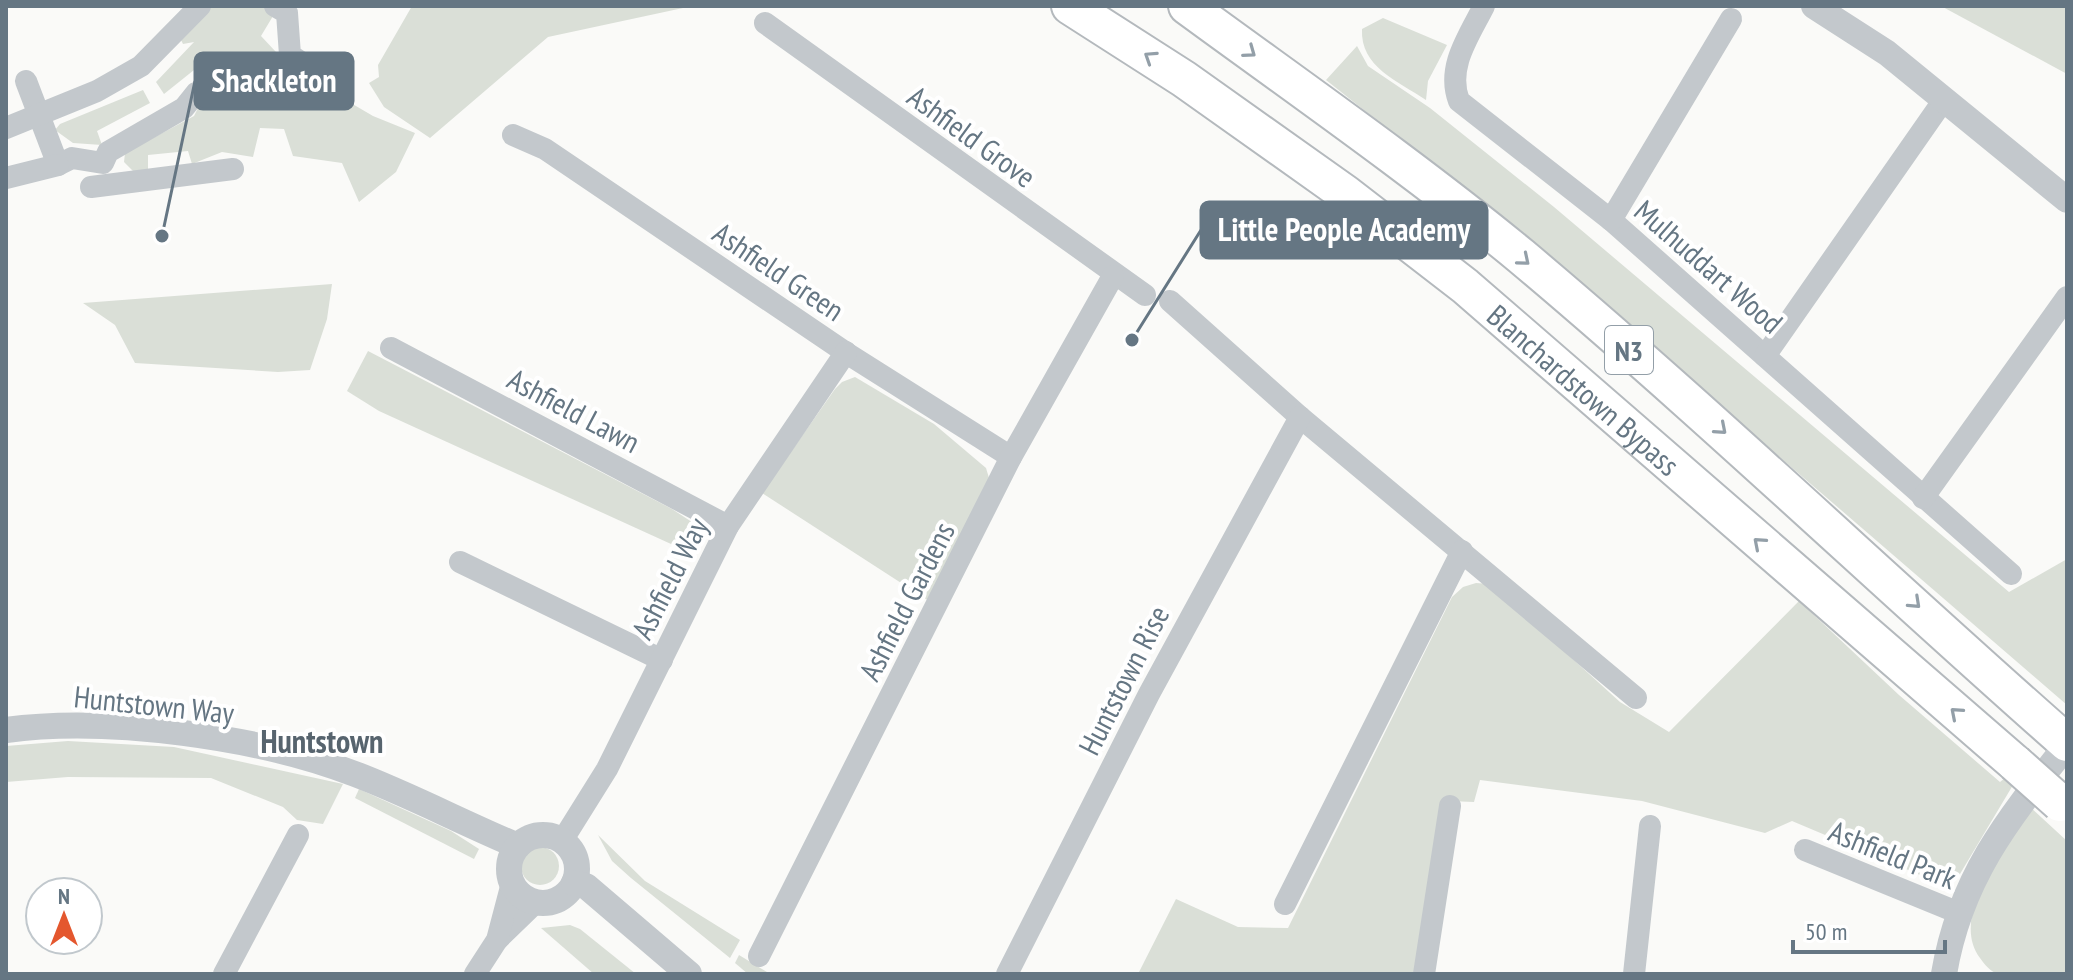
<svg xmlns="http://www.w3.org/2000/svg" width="2073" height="980" font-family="'PT Sans Narrow',sans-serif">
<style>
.green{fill:#dadfd7}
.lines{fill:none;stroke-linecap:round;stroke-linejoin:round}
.trunk-casing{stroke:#b4b9bd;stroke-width:40}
.minor{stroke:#c3c8cc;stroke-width:22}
.tertiary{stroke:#c3c8cc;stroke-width:26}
.trunk{stroke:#fff;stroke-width:36}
.trunk-bridge-casing{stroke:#b4b9bd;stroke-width:40;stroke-linecap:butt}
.trunk-bridge{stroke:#fff;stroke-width:36}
.oneway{stroke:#939fa8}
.labels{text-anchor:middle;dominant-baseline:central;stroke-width:8;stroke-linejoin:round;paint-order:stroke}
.shield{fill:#fff;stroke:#939fa8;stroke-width:2}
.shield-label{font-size:28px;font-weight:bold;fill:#657683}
.street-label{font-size:30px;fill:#657683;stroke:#fff}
.neighbourhood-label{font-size:32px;font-weight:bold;fill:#57646e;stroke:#fff}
.leader{fill:none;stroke:#657683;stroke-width:3}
.callout-dot{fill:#657683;stroke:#fff;stroke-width:3}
.callout{fill:#657683;stroke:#657683;stroke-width:3}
.callout-label{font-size:32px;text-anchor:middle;font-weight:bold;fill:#fff}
</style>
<rect width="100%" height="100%" fill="#fafaf8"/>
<!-- green -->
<g class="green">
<path d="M208,6H279L261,36L291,68L373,116L415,133L396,172L359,202L342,163L293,156L284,129L260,128L253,157L222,152L192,164L188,151L148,155V171H133L124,162L125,153L194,116L208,88L194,70L164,94L156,82L194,42L183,44L179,36Z"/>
<path d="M412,6L683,8L689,6L683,8L548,37L430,138L384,107L369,83L379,77L378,65Z"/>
<path d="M1941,6H2067V74Z"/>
<path d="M1383,18L1447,45L1428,81L1426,100C1398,81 1360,67 1362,29Z"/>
<path d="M1357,46L1368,66L1430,108L1554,207L2009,592L2067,559V705L1535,246L1326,80Z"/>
<path d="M143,90L150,103L97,131L102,145L73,143L55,130L60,124Z"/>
<path d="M332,284L327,319L310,370L278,372L135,363L115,325L83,303Z"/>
<path d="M368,351L672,509L701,528L693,554L379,411L347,391Z"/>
<path d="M855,377L934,424L986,468L989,478L929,601L762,493L835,389L842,382Z"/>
<path d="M1476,583L1490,584L1620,702L1669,732L1799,601L1899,695L2000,782L2005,778L2013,785L1957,879L1939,883L1792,821L1765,833L1642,801L1480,780L1474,802L1449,801L1418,974H1138L1176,899L1238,927L1288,928L1452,597L1463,587Z"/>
<path d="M68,741L174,747L343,784L323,824L297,820L283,807L211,778L68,777L6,782V746Z"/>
<path d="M359,789L451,831L479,849L474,859L355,798Z"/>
<path d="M2030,807L2067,841V974C2047,974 2017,980 1998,974C1991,972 1984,964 1980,958C1948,916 2007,843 2030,807Z"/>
<path d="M598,835L645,881L740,940L730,958L631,878L612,861Z"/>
<circle cx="540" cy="866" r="19"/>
<path d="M570,925L580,929L636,974H594L541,928Z"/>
<path d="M739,955L767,972L766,974H748L735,963Z"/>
</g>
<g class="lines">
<defs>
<g id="trunk">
<path id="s1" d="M1070,6L1184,79L1346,194L1465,286L2015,763"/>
<path d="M1187,6C1299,88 1414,168 1521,256C1708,413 1884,582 2067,743"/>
</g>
</defs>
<!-- trunk casing -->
<use href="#trunk" class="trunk-casing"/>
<!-- minor -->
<g class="minor">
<path d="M275,6L287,13L290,55L329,81"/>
<path d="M1484,6C1469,36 1446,67 1459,101L1611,220L2011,574"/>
<path d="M765,23L1145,295"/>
<path d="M26,81L58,165L72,158L103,163L108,152L184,108L196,93"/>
<path d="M6,128L97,91L141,66L200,6"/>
<path d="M513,135L545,149L848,354L1011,457"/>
<path d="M6,178L58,165"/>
<path d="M91,187L233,169"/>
<path d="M1611,220L1731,19"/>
<path d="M1170,301L1300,417L1636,698"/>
<path d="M391,348L728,526"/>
<path d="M1765,356L1943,101"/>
<path d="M1923,498L2067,297"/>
<path d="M460,562L662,660"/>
<path d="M562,841L607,769L728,526L846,352"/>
<path d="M1805,850L1959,913"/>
<path d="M1285,904L1462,551"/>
<path d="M498,939L536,902"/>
<path d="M759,956L1011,457L1113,276"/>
<path d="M224,974L298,835"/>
<path d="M475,974L497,940L512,883"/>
<path d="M1007,974L1149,694L1300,417"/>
<path d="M1424,974L1450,806"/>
<path d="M1634,974L1650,826"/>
</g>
<!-- tertiary -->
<g class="tertiary">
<path d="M1814,6L1887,53L2067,200"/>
<path d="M6,730C108,716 260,737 355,774C410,795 463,823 518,846"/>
<circle cx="543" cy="869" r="34"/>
<path d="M574,883L586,886L689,974"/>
<path d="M1944,974C1960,878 2008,819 2067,745"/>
</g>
<!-- trunk -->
<use href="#trunk" class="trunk"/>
<defs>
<path id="trunk-bridge" d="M2015,763L2060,803"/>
</defs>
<!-- trunk-bridge casing -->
<use href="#trunk-bridge" class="trunk-bridge-casing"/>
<!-- trunk-bridge -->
<use href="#trunk-bridge" class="trunk-bridge"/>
</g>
<!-- one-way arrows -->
<defs><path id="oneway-chevron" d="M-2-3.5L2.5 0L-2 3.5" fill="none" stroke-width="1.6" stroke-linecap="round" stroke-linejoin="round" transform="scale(2)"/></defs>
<g class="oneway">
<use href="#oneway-chevron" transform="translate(1250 52) rotate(36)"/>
<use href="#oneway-chevron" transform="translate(1150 57) rotate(-147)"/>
<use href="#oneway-chevron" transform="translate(1524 260) rotate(40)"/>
<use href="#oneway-chevron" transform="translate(1721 429) rotate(41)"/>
<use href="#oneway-chevron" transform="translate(1759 543) rotate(-139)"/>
<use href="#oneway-chevron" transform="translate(1915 603) rotate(43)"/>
<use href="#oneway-chevron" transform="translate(1956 713) rotate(-139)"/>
</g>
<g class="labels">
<!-- shield labels -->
<rect class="shield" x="1605" y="326" width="48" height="48" rx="6"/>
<g class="shield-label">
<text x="1629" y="350">N3</text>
</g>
<!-- street labels -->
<g class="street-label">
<text transform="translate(972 136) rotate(36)">Ashfield Grove</text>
<text transform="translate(1709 266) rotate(41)">Mulhuddart Wood</text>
<text transform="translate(779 271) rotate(34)">Ashfield Green</text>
<text stroke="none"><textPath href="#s1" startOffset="642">Blanchardstown Bypass</textPath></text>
<text transform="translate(574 410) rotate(28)">Ashfield Lawn</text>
<text transform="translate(669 578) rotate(-63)">Ashfield Way</text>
<text transform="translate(906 601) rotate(-63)">Ashfield Gardens</text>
<text transform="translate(1123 680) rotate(-63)">Huntstown Rise</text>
<text transform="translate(154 704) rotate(6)">Huntstown Way</text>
<text transform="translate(1893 854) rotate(22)">Ashfield Park</text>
</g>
<!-- neighbourhood labels -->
<g class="neighbourhood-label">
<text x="322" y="741">Huntstown</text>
</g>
</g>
<!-- callouts -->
<path class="leader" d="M162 236L195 81M1132 340L1201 230"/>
<g class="callout-dot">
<circle cx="162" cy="236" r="8"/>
<circle cx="1132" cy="340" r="8"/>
</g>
<g class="callout">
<rect x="195" y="53" width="158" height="56" rx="8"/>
<rect x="1201" y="202" width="286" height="56" rx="8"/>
</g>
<g class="callout-label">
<text x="274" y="92">Shackleton</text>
<text x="1344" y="241">Little People Academy</text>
</g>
<!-- border -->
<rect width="2073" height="980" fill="none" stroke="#657683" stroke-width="16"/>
<!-- north arrow -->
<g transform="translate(64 916)"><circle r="38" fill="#ffffff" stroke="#c1c8cd" stroke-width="2"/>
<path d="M0-6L14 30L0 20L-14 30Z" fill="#e4572e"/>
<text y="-12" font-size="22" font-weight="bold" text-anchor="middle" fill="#657683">N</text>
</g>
<!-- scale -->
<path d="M1793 940v12h152v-12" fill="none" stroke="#657683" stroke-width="4"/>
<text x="1805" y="940" font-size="24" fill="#657683" stroke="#ffffff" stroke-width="6" paint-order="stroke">50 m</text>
</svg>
